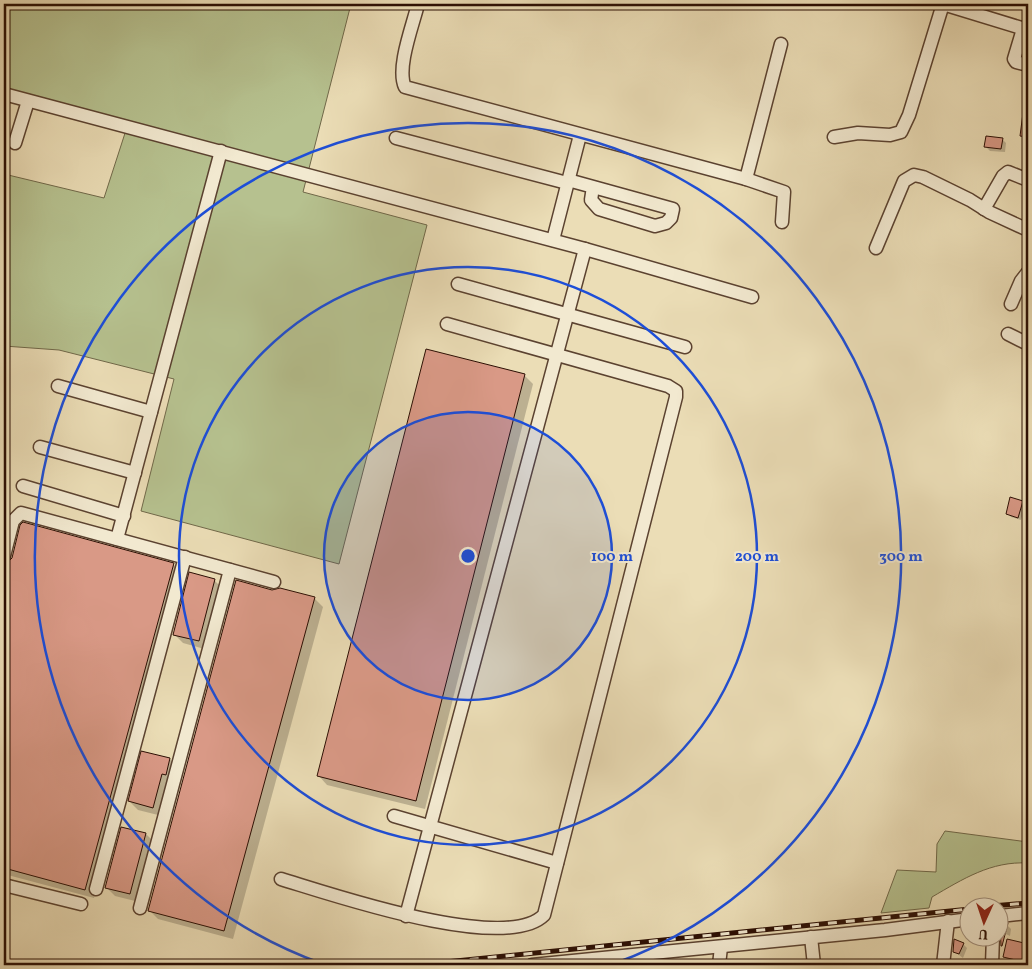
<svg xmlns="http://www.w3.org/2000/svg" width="1032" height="969" font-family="Vollkorn,serif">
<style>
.green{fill:#b6c18f;stroke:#706849}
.shadow{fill:#0003}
.building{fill:#d99986;stroke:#2b0e03}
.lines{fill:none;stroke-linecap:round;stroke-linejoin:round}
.minor-casing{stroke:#5b4230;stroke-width:15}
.minor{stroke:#f2e9d0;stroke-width:12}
.rail-casing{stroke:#2b0e03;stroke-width:5}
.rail{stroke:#f2e9d0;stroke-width:3;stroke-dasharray:9;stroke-linecap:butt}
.ring{fill:none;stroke:#1d4ed8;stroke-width:2.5}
.centre{fill:#1d4ed8;stroke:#f2e9d0;stroke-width:2.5}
.ring-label{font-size:15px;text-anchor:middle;font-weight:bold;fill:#1d4ed8;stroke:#f2e9d0;stroke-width:4;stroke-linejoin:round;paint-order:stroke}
</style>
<rect width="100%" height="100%" fill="#ebddb6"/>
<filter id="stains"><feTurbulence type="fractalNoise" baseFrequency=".004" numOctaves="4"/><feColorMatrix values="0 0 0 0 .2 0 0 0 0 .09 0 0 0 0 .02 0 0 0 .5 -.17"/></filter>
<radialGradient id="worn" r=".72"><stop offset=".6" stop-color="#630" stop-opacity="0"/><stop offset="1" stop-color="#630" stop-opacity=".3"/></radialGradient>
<!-- green -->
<g class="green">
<path d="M4,4H351L303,192L427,225L339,564L141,511L174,379L59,350L4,346V174L104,198L127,127L4,94Z"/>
<path d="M945,831L1028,842V863C991,861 963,879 932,897L929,908L881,913L897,870L936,872L937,844Z"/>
</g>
<!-- shadow -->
<g class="shadow">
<path d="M1023,127L1028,128V140L1022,136Z"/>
<path d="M1002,139L1006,143L1005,152L990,151L986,147Z"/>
<path d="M524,375L533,384L425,809L327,785L319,776Z"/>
<path d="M1022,502L1025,505L1021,520L1011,517L1008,514Z"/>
<path d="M8,564H173L182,573L94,898L4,874V580Z"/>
<path d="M214,580L223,589L208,650L183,643L174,634Z"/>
<path d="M272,591L314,598L323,607L233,939L158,919L149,910Z"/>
<path d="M170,759L178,768L162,816L138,810L129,801Z"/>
<path d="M146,834L155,843L139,902L115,896L106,887Z"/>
<path d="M1000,924L1007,925L1011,929L1010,936L1000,931Z"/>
<path d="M1028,943V965H1021V963L1008,960L1005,957Z"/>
<path d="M963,944L967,948L963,958L954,951Z"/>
</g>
<!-- building -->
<g class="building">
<path d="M1023,113L1028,114V137L1020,136Z"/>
<path d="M986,136L1003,138L1001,149L984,147Z"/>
<path d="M426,349L525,374L416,801L317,776Z"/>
<path d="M1010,497L1023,501L1018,518L1006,514Z"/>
<path d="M23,522L174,563L85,890L4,868V575L7,563L12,558L20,525Z"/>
<path d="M189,572L215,579L199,641L173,635Z"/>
<path d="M236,580L272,590L280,588L315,597L224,931L148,911Z"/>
<path d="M141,751L170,758L166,775L162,774L153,808L128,801Z"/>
<path d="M121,827L146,833L130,894L105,888Z"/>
<path d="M1008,923L1002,946H1001L1000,924Z"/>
<path d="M954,939L964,943L959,954L953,952Z"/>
<path d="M1007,939L1024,943L1025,940L1028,941V965H1019L1020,961L1003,957Z"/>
</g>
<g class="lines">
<defs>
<g id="minor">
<path d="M418,4C413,25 396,68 405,87L746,179L781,44"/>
<path d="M943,4L1028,30"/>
<path d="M1023,29L1014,59L1016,62L1028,65"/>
<path d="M4,94L585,249L752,297"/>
<path d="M834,137L858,133L890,135L901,132L909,115L943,4"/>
<path d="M396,138L567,183"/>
<path d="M15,143L28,101"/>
<path d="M746,179L784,192L782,222"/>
<path d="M568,180L673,209L671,218L666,223L655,226L599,209L591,200L593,187"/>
<path d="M984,209L1003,176L1008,172L1028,180"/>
<path d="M553,240L580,135"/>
<path d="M876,248L904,181L914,175L923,177L970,200L989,212L1028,230"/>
<path d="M458,284L685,347"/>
<path d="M1011,304L1021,281L1028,272"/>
<path d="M1008,334L1028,344"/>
<path d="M58,386L151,412"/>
<path d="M40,447L135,473"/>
<path d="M23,486L124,516"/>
<path d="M117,539L221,151"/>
<path d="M4,556L13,521L21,513L274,582"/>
<path d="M394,816L557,863"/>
<path d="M281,879C331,894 505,954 544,915L676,397V391L668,386L447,324"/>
<path d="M4,885L81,904"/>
<path d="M96,889L185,557"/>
<path d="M140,908L230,570"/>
<path d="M406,916L585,249"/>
<path d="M1000,916L1028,913"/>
<path d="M811,937L814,965"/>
<path d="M532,965L885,930L970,919"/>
<path d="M719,965L721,947"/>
<path d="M943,965L948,921"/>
<path d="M992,965L993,936"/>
</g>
</defs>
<!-- minor casing -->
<use href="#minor" class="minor-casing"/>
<!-- minor -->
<use href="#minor" class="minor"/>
<defs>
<g id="rail">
<path d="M992,906L1028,903"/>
<path d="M416,965L970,909"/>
</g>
</defs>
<!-- rail casing -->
<use href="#rail" class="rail-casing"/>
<!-- rail -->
<use href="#rail" class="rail"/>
</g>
<!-- distance rings -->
<circle cx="468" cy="556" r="144" fill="#1d4ed8" fill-opacity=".12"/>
<g class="ring">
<circle cx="468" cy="556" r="144"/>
<circle cx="468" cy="556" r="289"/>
<path d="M323 964A433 433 0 1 1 613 964"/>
</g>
<circle cx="468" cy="556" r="8" class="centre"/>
<g class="ring-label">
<text x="612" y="561">100 m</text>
<text x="757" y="561">200 m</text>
<text x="901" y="561">300 m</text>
</g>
<!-- margin -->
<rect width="1032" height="969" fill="none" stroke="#ebddb6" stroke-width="20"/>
<rect x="5" y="5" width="1022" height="959" fill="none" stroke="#2b0e03" stroke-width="2.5"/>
<rect x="10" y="10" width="1012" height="949" fill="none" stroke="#2b0e03"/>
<!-- north arrow -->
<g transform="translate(984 922) rotate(183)"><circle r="24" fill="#f2e9d0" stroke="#a2917e"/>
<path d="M0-4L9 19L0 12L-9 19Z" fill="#8f2418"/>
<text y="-8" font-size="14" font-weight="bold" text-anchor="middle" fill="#2b0e03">U</text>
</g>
<rect width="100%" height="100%" filter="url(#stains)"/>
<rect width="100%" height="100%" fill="url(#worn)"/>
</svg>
